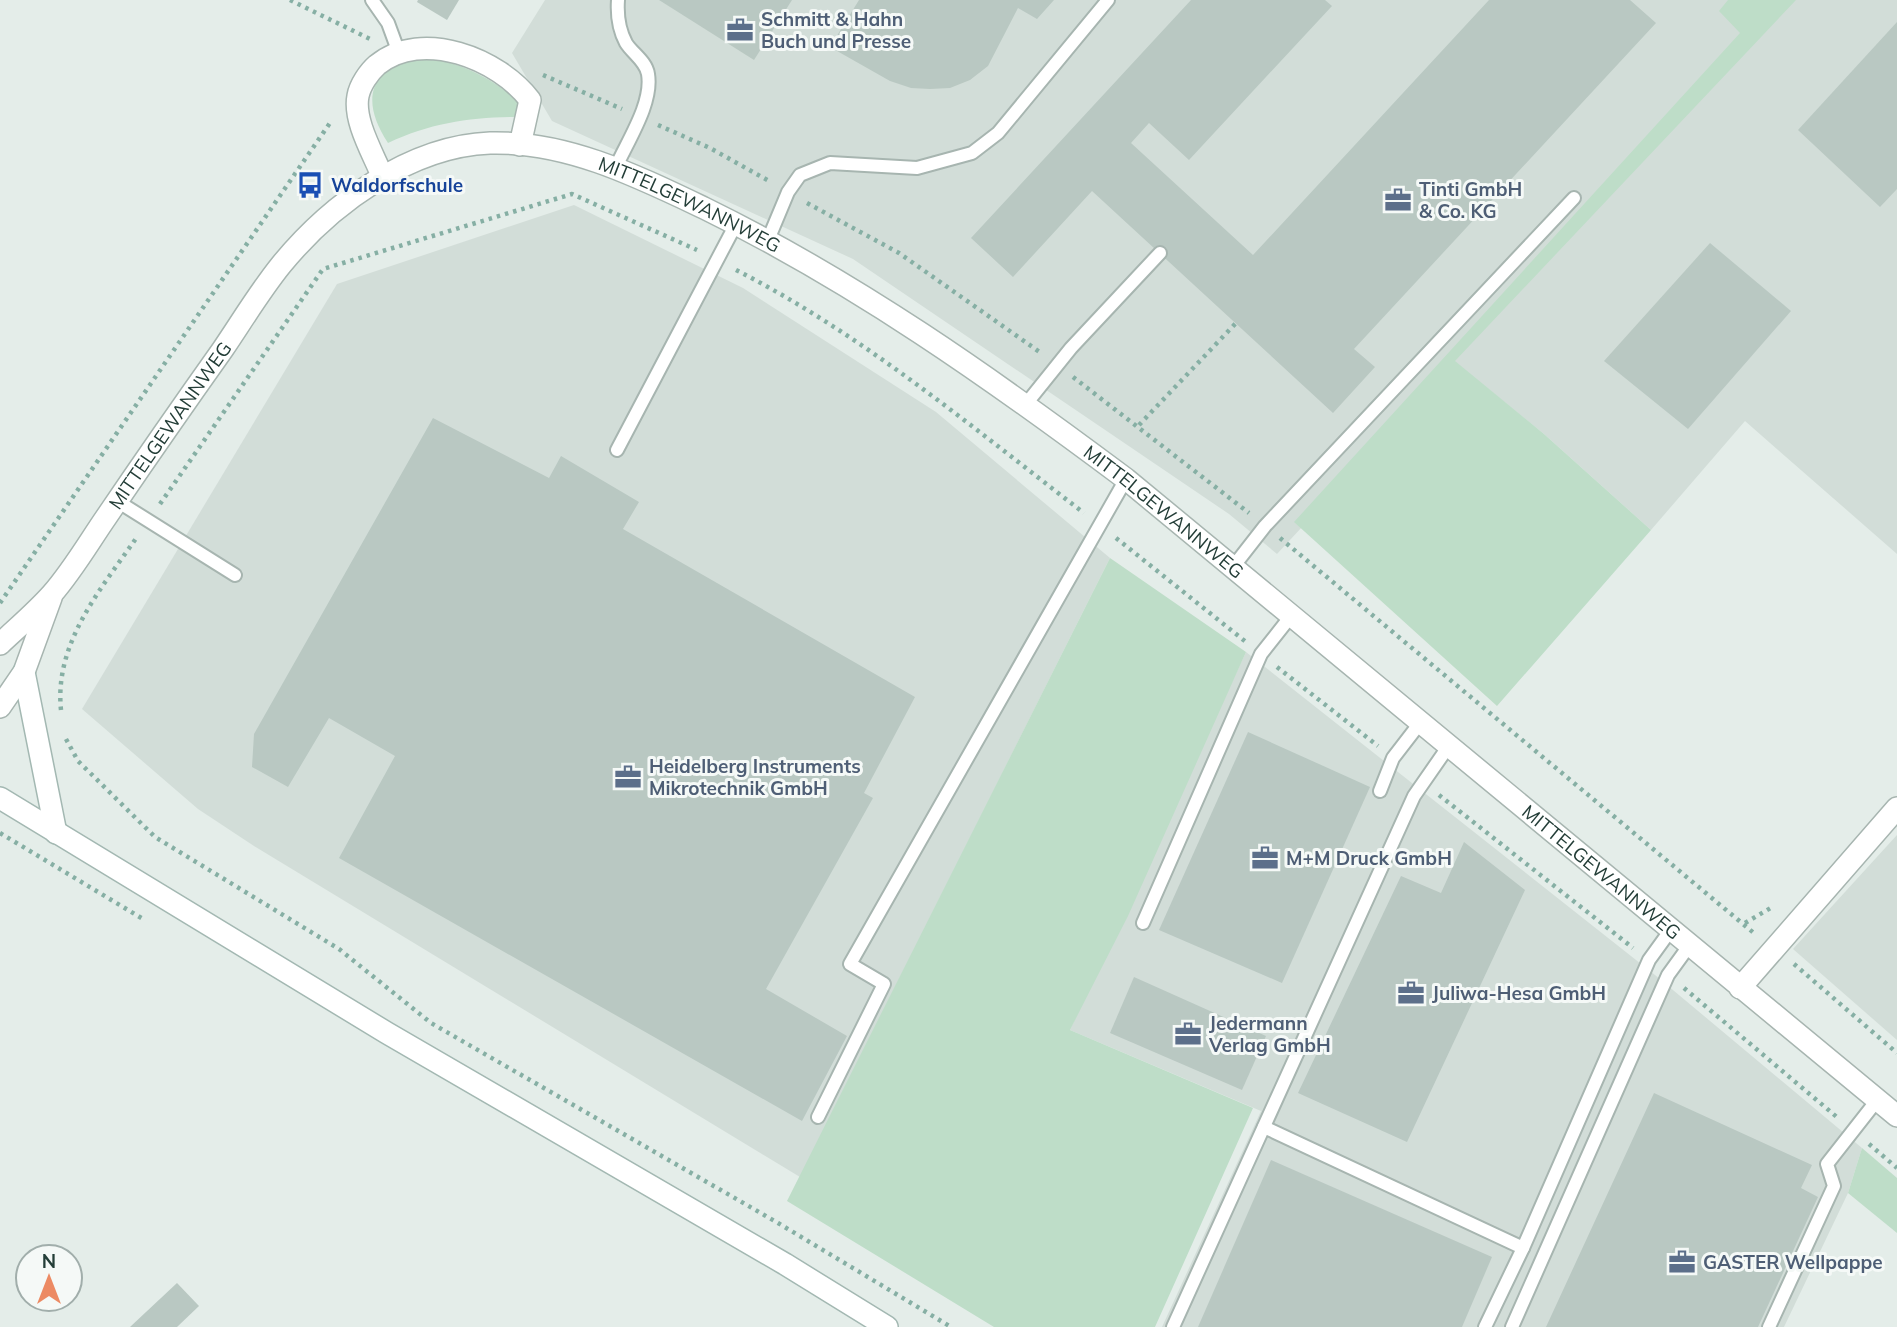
<svg xmlns="http://www.w3.org/2000/svg" width="1897" height="1327" font-family="Mulish,sans-serif">
<style>
.built{fill:#d2ddd8}
.green{fill:#beddc8}
.building{fill:#b9c8c2}
.lines{fill:none;stroke-linecap:round;stroke-linejoin:round}
.service-casing{stroke:#a7b5b0;stroke-width:16}
.minor-casing{stroke:#a7b5b0;stroke-width:24}
.secondary-casing{stroke:#a3b8b2;stroke-width:24}
.path{stroke:#86afa4;stroke-width:4.5;stroke-dasharray:3.5 5;stroke-linecap:butt}
.service{stroke:#fff;stroke-width:12}
.minor{stroke:#fff;stroke-width:21}
.secondary{stroke:#fff;stroke-width:21}
.labels{text-anchor:middle;dominant-baseline:central;stroke-width:6;stroke-linejoin:round;paint-order:stroke}
.service-label{font-size:19px;font-weight:bold;fill:#4e5e75;stroke:#f5f9f7;text-anchor:start}
.transit-label{font-size:19px;font-weight:bold;fill:#164399;stroke:#f5f9f7;text-anchor:start}
.street-label{font-size:19px;fill:#243e38;stroke:#f5f9f7}
</style>
<rect width="100%" height="100%" fill="#e4ede9"/>
<!-- built -->
<g class="built">
<path d="M545,0H1897V554L1745,421L1651,530L1544,434L1455,362L1277,554L1229,514L853,259L552,121L512,53Z"/>
<path d="M574,205L743,288L936,412L1110,558L800,1177L254,846L198,809L82,709L337,284Z"/>
<path d="M1246,652L1655,975L1862,1148L1848,1193L1784,1327H1162L1261,1111L1070,1030Z"/>
<path d="M1897,835V1040L1793,949Z"/>
</g>
<!-- green -->
<g class="green">
<path d="M1728,0H1796L1455,361L1544,434L1651,530L1497,706L1294,522L1740,33L1719,11Z"/>
<path d="M417,58C455,59 489,76 518,101V117C471,117 431,123 388,143C362,104 366,69 417,58Z"/>
<path d="M1110,558L1246,652L1128,916L1070,1030L1253,1108L1155,1327H994L787,1201Z"/>
<path d="M1862,1148L1897,1178V1233L1848,1193Z"/>
</g>
<!-- building -->
<g class="building">
<path d="M418,0H459L447,20L417,2Z"/>
<path d="M659,0H792L754,60Z"/>
<path d="M859,0H1054L1037,19L1018,8L988,66L970,80L950,88L930,89L911,88L890,81L830,47Z"/>
<path d="M1191,0H1325L1332,6L1189,160L1149,123L1131,143L1253,255L1489,0H1630L1656,23L1354,349L1375,367L1333,413L1092,191L1013,277L971,238Z"/>
<path d="M1897,22V189L1880,207L1798,130Z"/>
<path d="M1710,243L1791,311L1688,429L1604,361Z"/>
<path d="M433,418L549,478L561,456L639,502L623,529L915,697L864,793L873,798L766,989L847,1036L802,1121L339,858L395,756L329,718L288,787L252,767L254,734Z"/>
<path d="M1248,732L1370,787L1282,983L1159,930Z"/>
<path d="M1464,842L1525,890L1407,1142L1298,1093L1401,876L1441,893Z"/>
<path d="M1134,977L1266,1036L1242,1090L1110,1033Z"/>
<path d="M1654,1093L1812,1165L1801,1188L1818,1197L1758,1327H1546Z"/>
<path d="M1271,1160L1492,1257L1462,1327H1198Z"/>
<path d="M177,1283L199,1306L177,1327H130Z"/>
</g>
<g class="lines">
<defs>
<g id="service">
<path d="M372,0L388,23L399,53"/>
<path d="M616,167C628,140 653,103 648,74C646,61 632,53 626,43C619,30 617,14 618,0"/>
<path d="M768,240L788,192L800,175L830,163L917,168L972,153L998,133L1108,0"/>
<path d="M1026,404L1071,348L1160,253"/>
<path d="M617,450L736,224"/>
<path d="M117,501L235,575"/>
<path d="M1233,567L1265,526L1574,198"/>
<path d="M1380,791L1393,758L1420,723"/>
<path d="M1143,923L1261,654L1291,616"/>
<path d="M818,1117L884,984L850,964L1126,479"/>
<path d="M1264,1127L1523,1248"/>
<path d="M1173,1327L1414,796L1448,747"/>
<path d="M1485,1327L1523,1248L1649,960L1670,931"/>
<path d="M1512,1327L1668,975L1689,946"/>
<path d="M1769,1327L1834,1186L1827,1164L1878,1099"/>
</g>
<g id="minor">
<path d="M383,178C374,155 353,121 358,96C360,85 369,72 377,65C422,28 499,59 530,100L520,145"/>
<path id="s1" d="M0,644C17,628 36,612 52,594C73,570 89,542 107,516C145,460 184,404 223,349C242,321 260,291 281,265C330,205 409,146 490,143C566,141 637,176 704,208C855,282 991,378 1126,479L1897,1116"/>
<path d="M0,707L24,672L51,598"/>
<path d="M1740,988L1897,808"/>
</g>
<g id="secondary">
<path d="M24,672L56,833"/>
<path d="M0,798L387,1033L785,1264L887,1327"/>
</g>
</defs>
<!-- service casing -->
<use href="#service" class="service-casing"/>
<!-- minor casing -->
<use href="#minor" class="minor-casing"/>
<!-- secondary casing -->
<use href="#secondary" class="secondary-casing"/>
<!-- path -->
<g class="path">
<path d="M290,0L370,39"/>
<path d="M543,75L622,109"/>
<path d="M658,125L710,148L769,181"/>
<path d="M807,203L899,253L1041,353"/>
<path d="M736,270C862,334 973,428 1084,513"/>
<path d="M1073,377L1249,513"/>
<path d="M1139,425L1236,323"/>
<path d="M160,504L323,269L572,194L697,250"/>
<path d="M1116,538L1246,642"/>
<path d="M1280,538L1755,934"/>
<path d="M0,603L332,120"/>
<path d="M1277,667L1378,746"/>
<path d="M61,710C54,643 101,589 137,537"/>
<path d="M66,739L78,761L155,837L339,949L431,1023L778,1223L951,1327"/>
<path d="M1439,795L1633,948"/>
<path d="M0,833L143,919"/>
<path d="M1745,923L1774,906"/>
<path d="M1794,964L1897,1053"/>
<path d="M1684,988L1838,1118"/>
<path d="M1869,1144L1897,1168"/>
</g>
<!-- service -->
<use href="#service" class="service"/>
<!-- minor -->
<use href="#minor" class="minor"/>
<!-- secondary -->
<use href="#secondary" class="secondary"/>
</g>
<!-- icons -->
<defs>
<symbol id="office-bare" viewBox="-9 -9 18 18"><path d="M-6-3h4V-5.5h4V-3h4V5H-6ZM-1-4.5V-3h2v-1.5ZM-6 0V1H6V0Z" fill="#5c6f8a" stroke="#f5f9f7" stroke-width="2.5" paint-order="stroke"/></symbol>
<symbol id="bus-bare" viewBox="-9 -9 18 18"><path d="M-5-6H5V4H4V6H2V4H-2V6H-4V4H-5ZM-3.5-4V0h7V-4ZM-3.5 1.2v1.5H-2V1.2ZM2 1.2v1.5H3.5V1.2Z" fill="#1a4fb4" stroke="#f5f9f7" stroke-width="2.5" paint-order="stroke"/></symbol>
</defs>
<g fill-rule="evenodd">
<use href="#office-bare" x="721" y="11" width="38" height="38"/>
<use href="#bus-bare" x="291" y="166" width="38" height="38"/>
<use href="#office-bare" x="1379" y="181" width="38" height="38"/>
<use href="#office-bare" x="609" y="758" width="38" height="38"/>
<use href="#office-bare" x="1246" y="839" width="38" height="38"/>
<use href="#office-bare" x="1392" y="974" width="38" height="38"/>
<use href="#office-bare" x="1169" y="1015" width="38" height="38"/>
<use href="#office-bare" x="1663" y="1243" width="38" height="38"/>
</g>
<g class="labels">
<!-- service labels -->
<g class="service-label">
<text x="761" y="19">Schmitt &amp; Hahn<tspan x="761" dy="22">Buch und Presse</tspan></text>
<text x="1419" y="189">Tinti GmbH<tspan x="1419" dy="22">&amp; Co. KG</tspan></text>
<text x="649" y="766">Heidelberg Instruments<tspan x="649" dy="22">Mikrotechnik GmbH</tspan></text>
<text x="1286" y="858">M+M Druck GmbH</text>
<text x="1432" y="993">Juliwa-Hesa GmbH</text>
<text x="1209" y="1023">Jedermann<tspan x="1209" dy="22">Verlag GmbH</tspan></text>
<text x="1703" y="1262">GASTER Wellpappe</text>
</g>
<!-- transit labels -->
<g class="transit-label">
<text x="331" y="185">Waldorfschule</text>
</g>
<!-- street labels -->
<g class="street-label">
<text stroke="none"><textPath href="#s1" startOffset="933">MITTELGEWANNWEG</textPath></text>
<text stroke="none"><textPath href="#s1" startOffset="278">MITTELGEWANNWEG</textPath></text>
<text stroke="none"><textPath href="#s1" startOffset="1500">MITTELGEWANNWEG</textPath></text>
<text stroke="none"><textPath href="#s1" startOffset="2067">MITTELGEWANNWEG</textPath></text>
</g>
</g>
<!-- north arrow -->
<g transform="translate(49 1278)"><circle r="33" fill="#f5f9f7" stroke="#a1aeab" stroke-width="2"/>
<path d="M0-5L12 26L0 18L-12 26Z" fill="#ec8a63"/>
<text y="-10" font-size="19" font-weight="bold" text-anchor="middle" fill="#243e38">N</text>
</g>
</svg>
